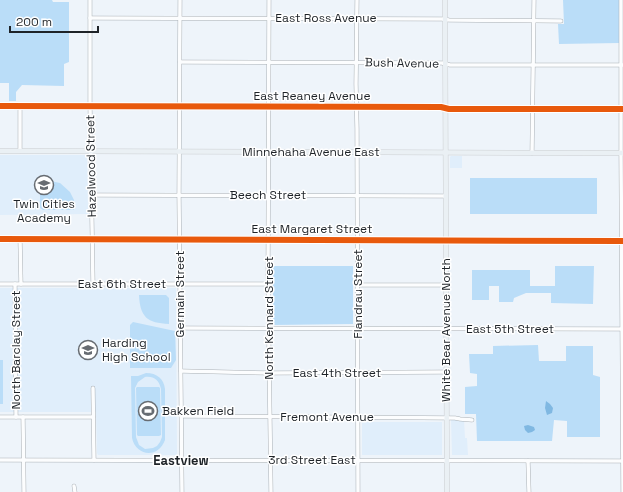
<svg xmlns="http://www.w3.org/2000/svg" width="623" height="492" font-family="'Space Grotesk',sans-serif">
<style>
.built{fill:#e0eefb}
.green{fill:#baddf8;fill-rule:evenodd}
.water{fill:#80b8e2}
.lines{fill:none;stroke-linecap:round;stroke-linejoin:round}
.minor-casing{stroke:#aab0b5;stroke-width:4.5}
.major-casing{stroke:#cccfd2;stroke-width:5.5}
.minor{stroke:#fcfdfe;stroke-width:3.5}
.major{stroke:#eaf0f4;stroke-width:4.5}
.cycleway-casing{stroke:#fff;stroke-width:8}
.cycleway{stroke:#e8590c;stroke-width:6}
.labels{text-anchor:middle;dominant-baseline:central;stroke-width:3;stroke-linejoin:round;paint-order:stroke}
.street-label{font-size:12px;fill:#1e2328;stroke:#fff}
.poi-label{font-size:12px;fill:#1e2328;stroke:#fff;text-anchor:start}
.neighbourhood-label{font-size:13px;font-weight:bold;fill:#1e2328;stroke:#fff}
</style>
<rect width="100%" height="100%" fill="#eef4fa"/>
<!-- built -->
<g class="built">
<path d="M0,155H87L88,214L0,215Z"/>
<path d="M451,156H462V168H450V157Z"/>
<path d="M0,288H176L177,455H98L97,453L96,412H0Z"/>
<path d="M451,420H464L465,438H467L468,455H452Z"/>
<rect x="362" y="422" width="80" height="33"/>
</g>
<!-- green -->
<g class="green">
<path d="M0,0H52L53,2H69V62L64,64V86L22,85L16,92V101H9V83H0Z"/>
<path d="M563,0H619V43L559,44L558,24H564Z"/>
<rect x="470" y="178" width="127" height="36"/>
<path d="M40,181H50L60,183L70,192L74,200V210H43L40,208Z"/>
<path d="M273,266H353V324L273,325Z"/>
<path d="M555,266H594L593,304L551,303V293H526L514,298L513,302H499V286H489V300H472V270H530V286H555Z"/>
<path d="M139,295H166L169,298V324C147,323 140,317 139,295Z"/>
<path d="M133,322L175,331L176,360L171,368H130V325Z"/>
<path d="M538,345L539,361H566V346H593V375L600,377V437H567V421L554,420L552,441H477L476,414H465V387L477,386V374L470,373L469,354H493V346Z"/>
<rect x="0" y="360" width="3" height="44"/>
<path d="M146,373C157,373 164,379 165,389V440C158,459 136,456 132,438L131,376H138ZM145,377C154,376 159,380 161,389L162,437L160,442L157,446L153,448L145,449L139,445L136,437L135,388L138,382Z"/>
<path d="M137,387H159L160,388L161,435L159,436H138L137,435L136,388Z"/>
</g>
<!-- water -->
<g class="water">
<path d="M546,401L550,404L553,408L552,413L547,415L545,408Z"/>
<path d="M528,425L534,427L535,430L532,432L528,433L525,430L524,426Z"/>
</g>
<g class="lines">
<defs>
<g id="minor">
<path d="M90,0V106L93,284"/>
<path d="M180,0L179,195L182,492"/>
<path d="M269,0L268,281L271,492"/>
<path d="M357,0L356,84L357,129L358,492"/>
<path d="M621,0V157L623,492"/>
<path d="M90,18L442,19L449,20L561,21"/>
<path d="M180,62L442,63L450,65H623"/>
<path d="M0,106L441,107L449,109H623"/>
<path d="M20,106V151"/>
<path d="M532,153L534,0"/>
<path d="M92,195L445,196"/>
<path d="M0,239L623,241"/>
<path d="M20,239L21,284"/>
<path d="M0,284H268"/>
<path d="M15,284L16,417"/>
<path d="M358,285H446"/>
<path d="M181,328L623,329"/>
<path d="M181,371L270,373L446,372"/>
<path d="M93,388L94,460"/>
<path d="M181,416L455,418L460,419L472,420"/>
<path d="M0,417H93"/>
<path d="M23,417L24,492"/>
<path d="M0,460L623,461"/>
<path d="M528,461L529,492"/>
<path d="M74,486L75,492"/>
</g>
<g id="major">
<path d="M445,0C445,164 445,328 447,492"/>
<path d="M0,151L623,153"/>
</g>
</defs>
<!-- minor casing -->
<use href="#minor" class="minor-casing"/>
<!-- major casing -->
<use href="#major" class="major-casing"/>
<!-- minor -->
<use href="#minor" class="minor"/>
<!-- major -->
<use href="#major" class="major"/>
<defs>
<g id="cycleway">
<path d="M0,106L441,107L449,109H623"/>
<path d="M0,239L623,241"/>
</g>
</defs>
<!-- cycleway casing -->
<use href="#cycleway" class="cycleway-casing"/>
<!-- cycleway -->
<use href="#cycleway" class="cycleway"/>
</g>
<!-- icons -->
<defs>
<symbol id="school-ring" viewBox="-11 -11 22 22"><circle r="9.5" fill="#fff" stroke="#676c72" stroke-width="1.5"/><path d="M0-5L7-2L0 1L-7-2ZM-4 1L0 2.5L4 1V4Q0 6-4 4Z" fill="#676c72"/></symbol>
<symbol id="stadium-ring" viewBox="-11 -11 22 22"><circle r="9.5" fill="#fff" stroke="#676c72" stroke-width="1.5"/><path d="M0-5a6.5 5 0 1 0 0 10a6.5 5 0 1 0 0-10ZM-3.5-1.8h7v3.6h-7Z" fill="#676c72"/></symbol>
</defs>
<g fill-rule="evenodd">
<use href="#school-ring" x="33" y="174" width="22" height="22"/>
<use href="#school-ring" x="77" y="339" width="22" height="22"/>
<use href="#stadium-ring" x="137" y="400" width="22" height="22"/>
</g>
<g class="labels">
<!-- street labels -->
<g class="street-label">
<text x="326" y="18">East Ross Avenue</text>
<text transform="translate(402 63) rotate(1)">Bush Avenue</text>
<text x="312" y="96">East Reaney Avenue</text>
<text x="311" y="152">Minnehaha Avenue East</text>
<text transform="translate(91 166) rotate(-91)">Hazelwood Street</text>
<text x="268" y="195">Beech Street</text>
<text x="312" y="229">East Margaret Street</text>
<text x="122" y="284">East 6th Street</text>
<text transform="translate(180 294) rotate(-90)">Germain Street</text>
<text transform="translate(358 294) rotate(-90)">Flandrau Street</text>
<text transform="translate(269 318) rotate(-90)">North Kennard Street</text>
<text x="510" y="329">East 5th Street</text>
<text transform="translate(446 330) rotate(-90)">White Bear Avenue North</text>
<text transform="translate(16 350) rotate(-90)">North Barclay Street</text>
<text x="337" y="373">East 4th Street</text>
<text x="327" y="417">Fremont Avenue</text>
<text x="312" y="460">3rd Street East</text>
</g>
<!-- poi labels -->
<g class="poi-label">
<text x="44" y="204" text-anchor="middle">Twin Cities<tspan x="44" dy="14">Academy</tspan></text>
<text x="102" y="343">Harding<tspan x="102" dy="14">High School</tspan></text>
<text x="162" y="411">Bakken Field</text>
</g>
<!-- neighbourhood labels -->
<g class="neighbourhood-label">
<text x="181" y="460">Eastview</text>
</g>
</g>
<!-- scale -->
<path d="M10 26v6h88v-6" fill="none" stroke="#1e2328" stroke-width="2"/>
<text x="16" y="26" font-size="12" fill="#1e2328" stroke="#ffffff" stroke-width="3" paint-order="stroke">200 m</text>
</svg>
